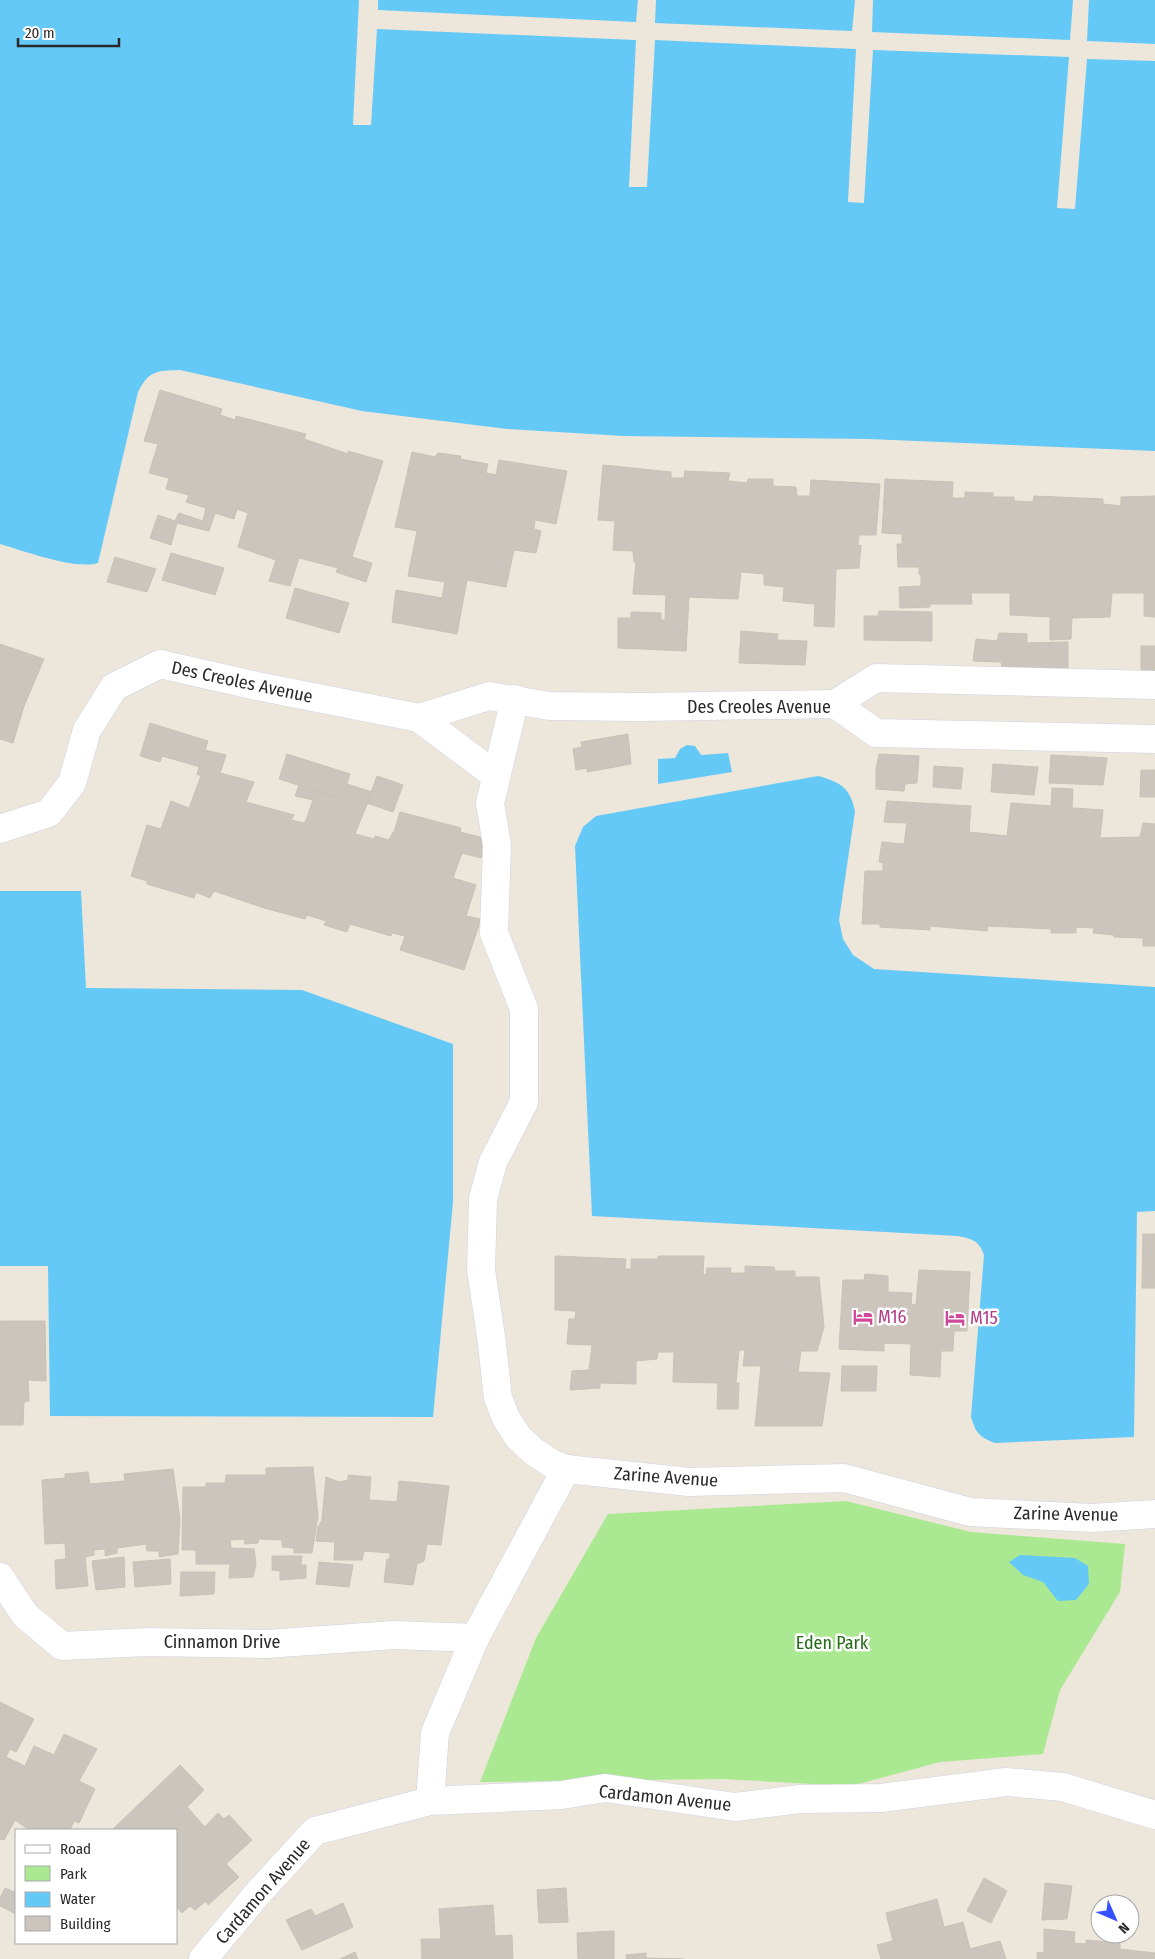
<svg xmlns="http://www.w3.org/2000/svg" width="1155" height="1959" font-family="'Fira Sans Condensed',sans-serif">
<style>
.green{fill:#abe892}
.water{fill:#65c9f7}
.pier{fill:#ede6da}
.building{fill:#cbc5bd;stroke:#c8c2b4}
.lines{fill:none;stroke-linecap:round;stroke-linejoin:round}
.minor-casing{stroke:#cfd2e4;stroke-width:29}
.minor{stroke:#fff;stroke-width:28}
.labels{text-anchor:middle;dominant-baseline:central;stroke-width:5;stroke-linejoin:round;paint-order:stroke}
.street-label{font-size:18px;fill:#292929;stroke:#fff}
.hotel-label{font-size:18px;fill:#b23c85;stroke:#fff;text-anchor:start}
.park-label{font-size:18px;fill:#236b15;stroke:#fff}
</style>
<rect width="100%" height="100%" fill="#ede6da"/>
<!-- green -->
<path class="green" d="M846,1501L971,1532L1125,1544L1120,1592L1060,1690L1043,1754L940,1762L851,1786L722,1779L480,1782L536,1638L608,1514Z"/>
<!-- water -->
<g class="water">
<path d="M0,0H1155V451L868,439L623,436L507,429L362,411L180,370C157,371 149,370 138,392L98,563C75,570 24,551 0,544Z"/>
<path d="M687,745L695,746L701,755L728,753L732,772L658,784V759L675,758L680,749Z"/>
<path d="M818,776C840,782 850,787 855,811L839,920L843,939L853,955L874,969L1155,987V1211L1137,1212L1134,1437L995,1443C979,1437 976,1433 971,1417L984,1255C979,1240 972,1239 958,1236L592,1216L575,846L583,827L596,816Z"/>
<path d="M0,891H81L86,988L302,990L453,1044V1202L433,1417L50,1416L48,1266H0Z"/>
<path d="M1020,1555L1075,1558L1088,1566L1089,1584L1076,1600L1058,1601L1043,1582L1023,1575L1009,1562Z"/>
</g>
<!-- pier -->
<path class="pier" d="M359,0H378V10L636,22L638,0H656L655,23L852,31L855,0H873L872,32L1070,40L1073,0H1089L1087,41L1155,44V61L1087,59L1075,209L1057,208L1069,57L873,50L864,203L848,202L856,49L655,40L647,187H629L636,40L377,29L371,125H353Z"/>
<!-- building -->
<g class="building">
<path d="M160,390L222,409L220,415L235,420L236,416L306,434L304,439L348,454V451L383,461L352,557L372,563L366,582L336,572L338,568L299,558L290,586L269,581L276,560L238,547L248,513L237,509L234,519L215,513L209,531L177,523L171,545L150,538L158,515L175,521L179,513L203,521L206,508L186,502L189,495L166,489L169,478L149,473L158,444L144,441Z"/>
<path d="M412,452L435,457L438,453L461,456L460,459L488,464L486,473L496,475L499,460L567,471L556,524L535,520L534,529L541,531L536,553L514,550L506,587L467,580L457,634L392,622L396,590L442,598L445,582L408,576L417,531L395,527Z"/>
<path d="M603,465L671,472V478H684L685,471L730,473L728,481L747,483L748,479H773V486L796,487L797,496H810L811,480L880,484L876,535H859L858,546L861,545L859,568L836,569L834,627L814,626L815,604L783,601L784,587L764,585V574L741,572L738,599L689,597L686,651L618,648V618H631V612L661,613V620H665L666,595L633,594L636,562H634L633,551L613,550L615,521L598,520Z"/>
<path d="M885,479L953,482L952,498H965V492L993,493V497H1014V501L1033,502L1034,496L1103,499V504L1121,506V497L1155,496V617L1144,616V593H1112L1110,617L1072,618L1071,639L1050,640V617L1010,615V593H971L972,604H930V607L900,608L899,587L921,586V575L919,574V567H898L897,544H902V534L882,533Z"/>
<path d="M171,553L224,568L215,595L162,580Z"/>
<path d="M115,557L156,569L147,592L107,582Z"/>
<path d="M295,588L349,603L339,633L286,618Z"/>
<path d="M879,611L932,612V641L864,640V616H878Z"/>
<path d="M741,631L778,634L777,640L807,641L805,665L739,663Z"/>
<path d="M999,633L1027,634V643L1068,642V672H1003L1001,662L973,661L976,639L997,641Z"/>
<path d="M0,644L44,659L24,706L13,743L0,739Z"/>
<path d="M1141,646H1155V674L1141,675Z"/>
<path d="M150,723L208,741L200,767L162,756L160,762L140,756Z"/>
<path d="M628,734L631,764L587,772V768L576,770L573,749L582,747L581,742Z"/>
<path d="M205,750L226,755L220,773L254,782L246,802L294,815L291,820L305,823L313,800L295,796L299,785L342,799L347,784L372,792L355,834L374,839L375,836L389,840L393,832H394L400,812L461,828L460,832L487,839L481,858L462,853L453,878L476,885L466,916L481,919L464,970L400,950L405,936L392,933L391,936L350,924L347,932L324,925L326,921L307,915L305,919L264,908L214,891L210,898L196,892L194,898L147,884V881L131,876L147,825L161,829L171,801L189,808L201,776L197,774Z"/>
<path d="M287,754L350,774L342,799L279,779Z"/>
<path d="M879,754L919,756L917,783L905,784L904,791L876,789V769Z"/>
<path d="M1051,755L1107,758L1103,785L1049,783Z"/>
<path d="M993,764L1038,767L1034,795L991,792Z"/>
<path d="M934,766L963,768L961,789L933,787Z"/>
<path d="M1141,770H1155V797H1140Z"/>
<path d="M377,776L403,785L393,812L367,803Z"/>
<path d="M1052,788L1073,789L1072,808L1103,810L1100,838L1140,837L1143,823L1155,824V946H1143V938L1114,937V935L1093,933L1094,928L1076,927V933H1051V929L988,926L987,931L930,926V930L880,927V924H862L865,871H883V863L879,862L882,842L904,844L907,823L884,822L887,801L971,806L969,832L1007,836L1011,803L1051,806Z"/>
<path d="M1143,1234H1155V1288H1142Z"/>
<path d="M555,1256L626,1259L625,1269H631V1259H658V1256H704L703,1274L706,1275L707,1268H731L730,1273H745V1266L774,1267L775,1271H795V1277H819L824,1327L817,1351H801L798,1372L830,1373L822,1426H755L761,1366H743L745,1350H739L736,1383H739L738,1409H717L718,1383L673,1382L674,1352H658L657,1359L636,1361V1384L600,1383V1388L570,1390L572,1371L589,1370L592,1345L567,1344L569,1319H575L576,1311L555,1310Z"/>
<path d="M919,1270L970,1272L967,1331H954L953,1351H941L940,1377L910,1375L911,1344L884,1343V1351L839,1349L843,1280H864L865,1274L888,1276V1292L912,1293L911,1304L916,1305Z"/>
<path d="M0,1321H45L46,1381L28,1380L29,1401L24,1402L23,1425H0Z"/>
<path d="M842,1366H877L876,1391H841Z"/>
<path d="M313,1467L318,1516L312,1553H294V1548L282,1547V1540L259,1539L258,1543L245,1544L244,1539L230,1540L231,1548L254,1549L256,1564L253,1577L229,1578L230,1564H196V1550H182L183,1487H206V1483H225L226,1475H266V1468Z"/>
<path d="M173,1469L180,1519L178,1554L159,1557V1551H147L146,1544L117,1548V1553L105,1556V1549L94,1550V1555L85,1557L88,1586L56,1589L55,1560L66,1559L65,1543L45,1544L42,1480L65,1478V1474L88,1472L90,1484L125,1481L124,1474Z"/>
<path d="M348,1475L371,1477L369,1500L397,1502L399,1481L449,1486L441,1545L427,1544L424,1561L417,1564L413,1585L384,1582L387,1559H390V1553L364,1551L362,1560H334L335,1542L316,1541L318,1527L322,1520L326,1477L339,1482L348,1480Z"/>
<path d="M272,1556H302L301,1565H306V1578L280,1580V1571L272,1570Z"/>
<path d="M124,1557L125,1587L96,1590L92,1561Z"/>
<path d="M170,1559L171,1584L135,1587L133,1562Z"/>
<path d="M319,1562L353,1565L349,1587L316,1584Z"/>
<path d="M181,1572H215L214,1594L180,1596Z"/>
<path d="M0,1702L34,1719L16,1752L10,1749L6,1757L25,1766L34,1746L54,1755L64,1734L97,1749L79,1781L95,1789L79,1823L74,1821L70,1830H29L15,1820L4,1840L0,1839Z"/>
<path d="M180,1765L204,1790L187,1807L205,1827L218,1813L224,1819L229,1815L252,1840L226,1864L239,1877L208,1905L206,1901L195,1910L190,1906L182,1913L176,1906V1830H112Z"/>
<path d="M984,1878L1007,1891L991,1923L967,1911Z"/>
<path d="M1045,1883L1072,1886L1067,1919L1042,1920Z"/>
<path d="M5,1888L16,1893V1909L14,1913L0,1906V1898Z"/>
<path d="M566,1888L568,1922L539,1923L537,1890Z"/>
<path d="M937,1899L944,1927L963,1922L970,1949L1000,1941L1006,1959H881L877,1945L893,1941L886,1913Z"/>
<path d="M343,1903L353,1927L302,1950L286,1920L311,1909L315,1916Z"/>
<path d="M493,1905L495,1936L512,1935L513,1959H422L421,1939H441L439,1909Z"/>
<path d="M1044,1929L1075,1932L1074,1943L1086,1944V1940L1120,1943V1949L1155,1953V1959H1037V1953L1044,1952Z"/>
<path d="M614,1931V1959H578L577,1933Z"/>
<path d="M355,1952L358,1959H340Z"/>
<path d="M646,1953V1958L684,1959H627L626,1955Z"/>
</g>
<g class="lines">
<defs>
<g id="minor">
<path d="M515,699L490,803L497,845L494,933L524,1009V1102L493,1162L483,1199L481,1270L491,1336L498,1398L506,1418L518,1437L533,1451L551,1463L566,1469"/>
<path d="M835,704L876,678L1155,685"/>
<path d="M419,718L489,696L550,706L641,707L835,704L876,733L1155,739"/>
<path d="M0,829L49,813L72,783L87,730L114,687L160,664L257,686L419,718L495,775"/>
<path d="M0,1577L25,1615L62,1646L147,1642L266,1644L395,1635L475,1638"/>
<path d="M430,1801L435,1733L475,1638L566,1469L689,1482L844,1478L970,1512L1092,1518L1155,1514"/>
<path d="M203,1959L259,1892L315,1831L430,1801L562,1795L605,1788L735,1807L801,1799L881,1798L1006,1782L1063,1787L1155,1815"/>
</g>
</defs>
<!-- minor casing -->
<use href="#minor" class="minor-casing"/>
<!-- minor -->
<use href="#minor" class="minor"/>
</g>
<!-- icons -->
<defs>
<symbol id="hotel-bare" viewBox="-9 -9 18 18"><path d="M-6-4.5h1.5V1H6V5H4.5V3h-9V5H-6ZM-4 0a1.8 1.8 0 1 1 3.6 0ZM.5 0V-2.5h3Q6-2.5 6 0Z" fill="#d1479c" stroke="#fff" stroke-width="2.5" paint-order="stroke"/></symbol>
</defs>
<g fill-rule="evenodd">
<use href="#hotel-bare" x="849" y="1303" width="28" height="28"/>
<use href="#hotel-bare" x="941" y="1304" width="28" height="28"/>
</g>
<g class="labels">
<!-- street labels -->
<g class="street-label">
<text transform="translate(242 682) rotate(12)">Des Creoles Avenue</text>
<text x="759" y="707">Des Creoles Avenue</text>
<text transform="translate(666 1477) rotate(4)">Zarine Avenue</text>
<text transform="translate(1066 1514) rotate(1)">Zarine Avenue</text>
<text x="222" y="1642">Cinnamon Drive</text>
<text transform="translate(665 1798) rotate(6)">Cardamon Avenue</text>
<text transform="translate(263 1891) rotate(-49)">Cardamon Avenue</text>
</g>
<!-- hotel labels -->
<g class="hotel-label">
<text x="878" y="1317">M16</text>
<text x="970" y="1318">M15</text>
</g>
<!-- park labels -->
<g class="park-label">
<text x="832" y="1643">Eden Park</text>
</g>
</g>
<!-- legend -->
<rect x="15" y="1829" width="162" height="115" fill="#ffffff" stroke="#a9a9a9"/>
<rect x="25" y="1845" width="25" height="8" fill="#ffffff" stroke="#a9a9a9"/>
<text x="60" y="1854" font-size="15" fill="#292929">Road</text>
<rect x="25" y="1866" width="25" height="15" fill="#abe892" stroke="#a9a9a9"/>
<text x="60" y="1879" font-size="15" fill="#292929">Park</text>
<rect x="25" y="1892" width="25" height="15" fill="#65c9f7" stroke="#a9a9a9"/>
<text x="60" y="1904" font-size="15" fill="#292929">Water</text>
<rect x="25" y="1916" width="25" height="15" fill="#cbc5bd" stroke="#a9a9a9"/>
<text x="60" y="1929" font-size="15" fill="#292929">Building</text>
<!-- north arrow -->
<g transform="translate(1115 1919) rotate(135)"><circle r="24" fill="#ffffff" stroke="#a9a9a9"/>
<path d="M0-4L9 19L0 12L-9 19Z" fill="#3551ff"/>
<text y="-8" font-size="14" font-weight="bold" text-anchor="middle" fill="#292929">N</text>
</g>
<!-- scale -->
<path d="M18 38v8h101v-8" fill="none" stroke="#292929" stroke-width="2.5"/>
<text x="25" y="38" font-size="15" fill="#292929" stroke="#ffffff" stroke-width="4" paint-order="stroke">20 m</text>
</svg>
